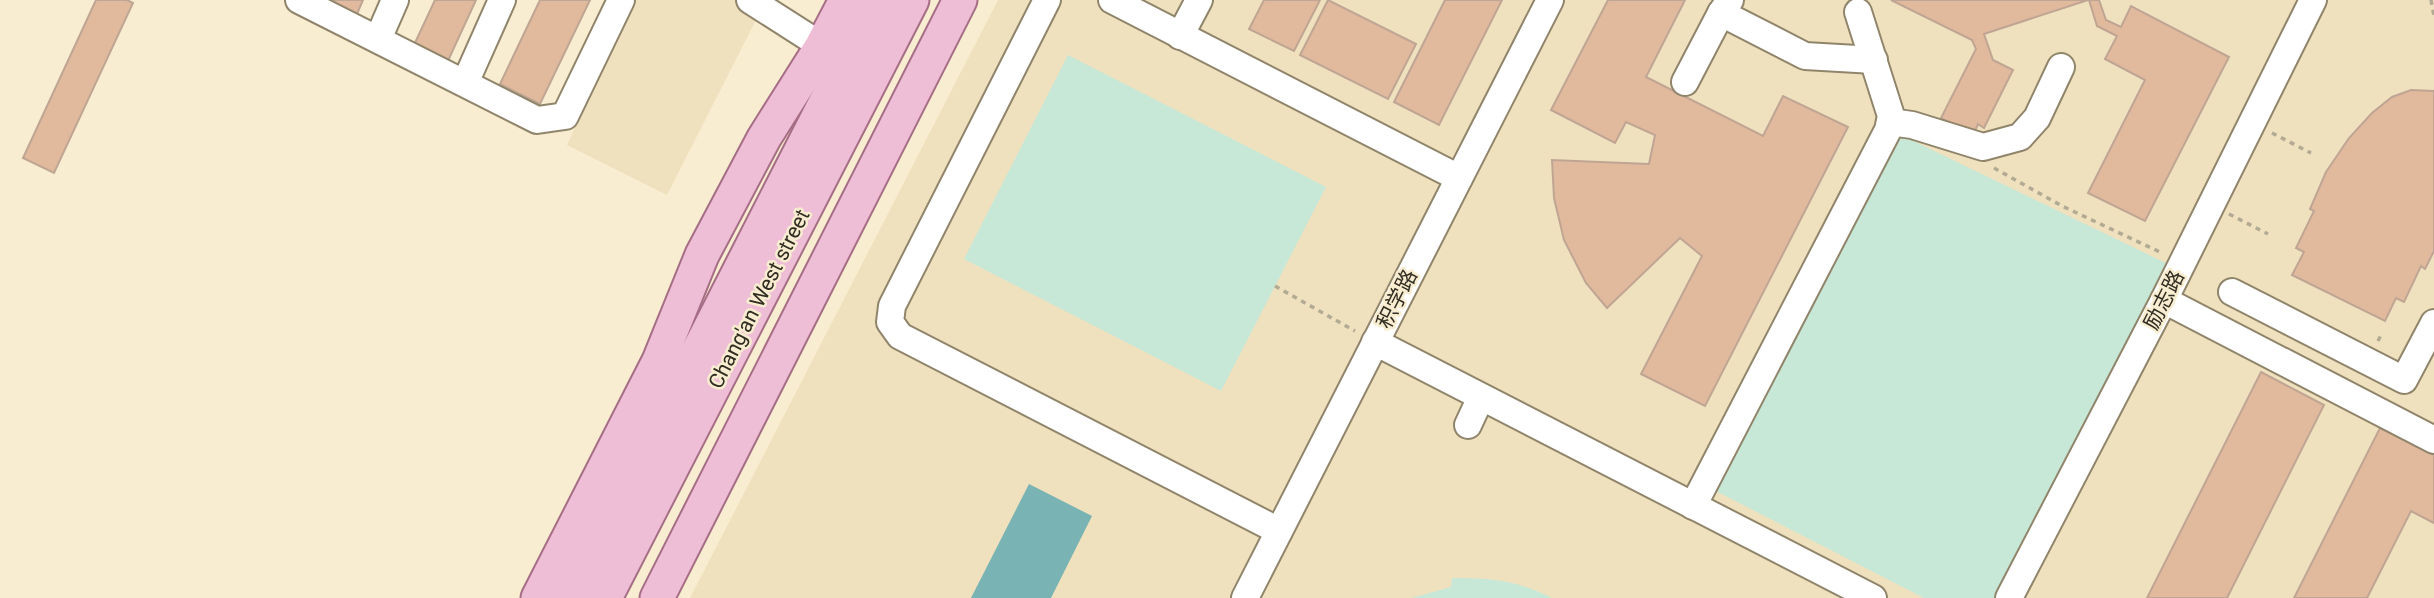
<svg xmlns="http://www.w3.org/2000/svg" width="2434" height="598" font-family="Roboto,'Noto Sans SC',sans-serif">
<style>
.built{fill:#f0e1be}
.green{fill:#c7e7d7}
.water{fill:#79b3b4}
.building{fill:#e1b99d;stroke:#bfa593;stroke-width:2}
.lines{fill:none;stroke-linecap:round;stroke-linejoin:round}
.minor-casing{stroke:#90856b;stroke-width:30}
.major-casing{stroke:#a56e85;stroke-width:37}
.path{stroke:#b2aa93;stroke-width:3.5;stroke-dasharray:5 5;stroke-linecap:butt}
.minor{stroke:#fff;stroke-width:26}
.major{stroke:#eebdd6;stroke-width:33}
.labels{text-anchor:middle;dominant-baseline:central;stroke-width:5;stroke-linejoin:round;paint-order:stroke}
.street-label{font-size:21px;fill:#312d22;stroke:#f8edd0}
</style>
<rect width="100%" height="100%" fill="#f8edd0"/>
<!-- built -->
<g class="built">
<path d="M631,0H734L759,14L667,195L567,145Z"/>
<path d="M998,0H2434V598H690Z"/>
</g>
<!-- green -->
<g class="green">
<path d="M1068,55L1326,187L1221,391L964,259Z"/>
<path d="M1895,132L2172,266L2004,598H1924L1710,488Z"/>
<path d="M1452,578C1492,578 1516,580 1552,598H1411L1451,587Z"/>
</g>
<!-- water -->
<path class="water" d="M1029,484L1092,516L1051,598H971Z"/>
<!-- building -->
<g class="building">
<path d="M96,0H127L133,3L54,173L23,158Z"/>
<path d="M314,0H363L354,21Z"/>
<path d="M435,0H476L447,63L413,47Z"/>
<path d="M540,0H590L540,104L500,84Z"/>
<path d="M1264,0H1320L1294,51L1249,29Z"/>
<path d="M1328,0L1416,44L1388,99L1300,55Z"/>
<path d="M1445,0H1502L1439,125L1394,102Z"/>
<path d="M1608,0H1685L1646,77L1763,136L1783,96L1848,127L1705,406L1641,374L1702,256L1680,238L1607,308L1586,283L1564,240L1554,198L1552,160L1649,164L1655,135L1626,122L1615,143L1551,110Z"/>
<path d="M1891,0H2088L1984,34L1993,60L2013,70L1984,128L1978,124L1973,135L1941,118L1976,49L1972,40Z"/>
<path d="M2089,0H2099L2106,20L2121,27L2131,6L2229,57L2145,221L2088,193L2145,80L2105,59L2117,36L2097,26Z"/>
<path d="M2411,90L2434,91V251L2425,269L2421,266L2404,302L2396,298L2385,321L2292,275L2304,252L2296,248L2314,211L2310,209L2326,172L2349,138L2372,113L2392,97Z"/>
<path d="M2261,372L2324,405L2227,598H2147Z"/>
<path d="M2380,428L2434,455V523L2411,511L2367,598H2294Z"/>
</g>
<g class="lines">
<defs>
<g id="minor">
<path d="M299,0L537,120L565,116L621,0"/>
<path d="M750,0L836,55"/>
<path d="M1047,0L892,306L890,322L900,336L1279,531"/>
<path d="M1112,0L1459,178"/>
<path d="M1721,13L1805,56L1874,60"/>
<path d="M1180,36L1199,0"/>
<path d="M378,39L395,0"/>
<path d="M1685,82L1721,13L1730,0"/>
<path d="M465,83L502,0"/>
<path d="M1890,122L1912,125L1983,147L2020,137L2037,118L2061,67"/>
<path d="M2232,292L2404,380L2434,323"/>
<path d="M2164,300L2434,440"/>
<path d="M1375,342L1873,598"/>
<path d="M1468,425L1481,397"/>
<path d="M1693,506L1888,130L1891,116L1858,12"/>
<path d="M1245,598L1550,0"/>
<path d="M2009,598L2164,300L2313,0"/>
</g>
<g id="major">
<path d="M538,598L659,361L702,255L764,138L822,46L846,0"/>
<path d="M572,598L878,0"/>
<path d="M605,598L912,0"/>
<path d="M657,598L960,0"/>
</g>
</defs>
<!-- minor casing -->
<use href="#minor" class="minor-casing"/>
<!-- major casing -->
<use href="#major" class="major-casing"/>
<!-- path -->
<g class="path">
<path d="M2431,0L2434,16"/>
<path d="M2272,133L2311,153"/>
<path d="M1994,168L2062,206L2162,253"/>
<path d="M2229,214L2268,234"/>
<path d="M1275,286L1355,331"/>
<path d="M2378,341L2382,333"/>
</g>
<!-- minor -->
<use href="#minor" class="minor"/>
<!-- major -->
<use href="#major" class="major"/>
</g>
<g class="labels">
<!-- street labels -->
<g class="street-label">
<text transform="translate(759 299) rotate(-63)">Chang'an West street</text>
<text transform="translate(1397 299) rotate(-63)">积学路</text>
<text transform="translate(2164 300) rotate(-63)">励志路</text>
</g>
</g>
</svg>
